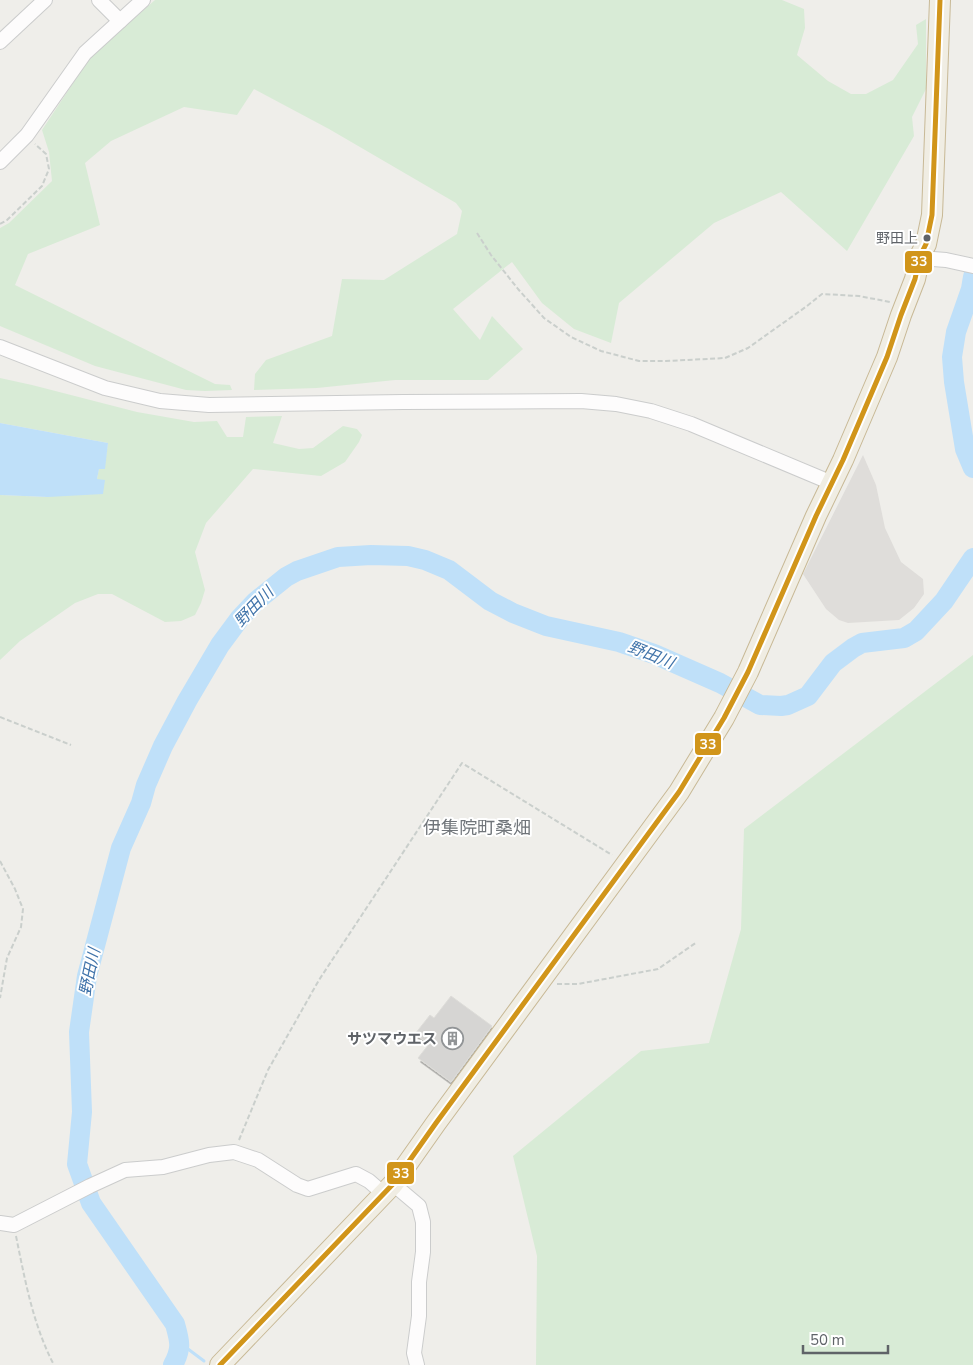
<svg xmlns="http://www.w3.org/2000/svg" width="973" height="1365" font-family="'Nunito Sans','Noto Sans JP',sans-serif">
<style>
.industrial{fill:#dfddda}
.green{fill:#d8ebd6}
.water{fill:#bfe0f9}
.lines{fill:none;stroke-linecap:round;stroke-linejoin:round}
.stream{stroke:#bfe0f9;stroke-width:3}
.river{stroke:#bfe0f9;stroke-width:20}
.building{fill:#d6d5d3;stroke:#deddd9;filter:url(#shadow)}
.minor-casing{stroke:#cbcccc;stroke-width:16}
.highway-casing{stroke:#c8b996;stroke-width:22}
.path{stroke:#cacfcc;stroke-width:2;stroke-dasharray:5 2.5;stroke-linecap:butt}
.minor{stroke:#fdfcfc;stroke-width:14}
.highway{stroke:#f0ede3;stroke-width:20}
.bus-1-casing{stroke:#fff;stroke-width:9}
.bus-1{stroke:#d1951a;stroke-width:5}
.bus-dot{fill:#5f6368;stroke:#fff;stroke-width:2}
.labels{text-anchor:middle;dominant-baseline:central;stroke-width:4;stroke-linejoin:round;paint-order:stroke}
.bus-label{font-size:14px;fill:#5f6368;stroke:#fff;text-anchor:end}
.poi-label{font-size:15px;font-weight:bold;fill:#5f6368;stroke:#fff;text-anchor:end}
.water-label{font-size:16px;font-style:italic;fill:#4174aa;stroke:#fff}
.quarter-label{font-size:18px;fill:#70757a;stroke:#fff}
.line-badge{stroke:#fff;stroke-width:2}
.badge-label{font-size:14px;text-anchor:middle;font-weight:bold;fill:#fff}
</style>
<defs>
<filter id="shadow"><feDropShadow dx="2.5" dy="4" stdDeviation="0" flood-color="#0004"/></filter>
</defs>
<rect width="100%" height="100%" fill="#efeeea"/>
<!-- industrial -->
<path class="industrial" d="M863,455L876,485L885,528L901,562L923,579L924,594L914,608L899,620L848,623L839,620L826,609L803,574Z"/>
<!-- green -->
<g class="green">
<path d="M155,0H782L804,9L805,28L797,55L828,81L851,94H866L893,80L918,44L916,25L926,19V89L912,117L914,136L847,251L781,192L714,223L619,303L611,343L574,329L542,303L512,262L453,309L480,340L492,316L523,349L488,380H395L317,388L254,390L255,374L266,360L332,336L342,279L384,280L457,234L462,211L456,203L329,129L254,89L237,115L184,107L111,141L85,163L100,225L28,254L15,285L215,384L230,385L232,390L205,391L186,390L95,366L0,326V228L9,223L52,181L49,152L42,130L91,56Z"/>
<path d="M0,378L32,385L137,412L194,422L217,421L227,437H243L246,417L282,416L273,443L299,449L313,448L343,426L357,429L362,435L359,442L345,462L321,476L253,469L206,523L195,552L205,590L201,603L195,615L181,621L165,622L112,594H98L75,603L20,641L0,660V495L48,497L97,479L99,468L104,469L108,443L0,423Z"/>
<path d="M973,655V1365H536L537,1256L513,1156L641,1051L709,1043L741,929L744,829Z"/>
</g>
<!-- water -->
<path class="water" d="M0,423L108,443L105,469H99L97,479L105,480L103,494L48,497L0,495Z"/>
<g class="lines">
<!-- stream -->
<path class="stream" d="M180,1343L204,1361"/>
<!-- river -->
<g class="river">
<path d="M973,277L971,289L956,332L952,357L954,382L965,449L973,468"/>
<path d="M173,1365C182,1348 180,1342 175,1324L91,1203L77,1164L82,1112L79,1032L87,976L121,848L141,803L146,785L163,746L187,701L220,645L240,618L255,602L286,577L297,571L338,557L371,555L408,556L425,560L449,570L490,601L513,613L546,626L619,642L654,654L720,683L760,705L781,706L788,705L808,696L833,663L853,648L862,643L904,638L916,631L944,601L973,558"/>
</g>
</g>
<!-- building -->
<path class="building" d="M451,996L492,1026L451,1082L418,1058L429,1044L415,1034L430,1015L434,1018Z"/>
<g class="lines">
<defs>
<g id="minor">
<path d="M99,0L120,21"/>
<path d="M0,42L45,0"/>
<path d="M0,162L27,135L85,53L143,0"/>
<path d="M920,258L946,260L973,266"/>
<path d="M0,347L105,388L160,401L209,405L403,402L581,401L616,404L651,411L691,424L832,483"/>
<path d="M393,1184L419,1206L423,1222V1252L419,1282V1316L414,1353L417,1365"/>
<path d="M0,1223L14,1225L90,1186L125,1170L163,1167L209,1155L234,1152L258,1160L297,1185L308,1189L356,1174L369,1181L384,1194"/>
</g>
<path id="highway" d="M220,1365L393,1184L436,1123L679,792L724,718L748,672L816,516L843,460L887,357L901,315L915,279L920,256L926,244L932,215L940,0"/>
</defs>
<!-- minor casing -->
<use href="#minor" class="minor-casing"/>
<!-- highway casing -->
<use href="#highway" class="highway-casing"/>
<!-- path -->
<g class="path">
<path d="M0,224L7,220L42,186L49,169L46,154L35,144"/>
<path d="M477,233L491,255L518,289L544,318L571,337L601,351L639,361H666L725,358L748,348L807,306L822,294L859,296L890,302"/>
<path d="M0,717L71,745"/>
<path d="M0,861L15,889L23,909L21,927L7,958L0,998"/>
<path d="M557,984H578L658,969L697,942"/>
<path d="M239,1140L268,1070L319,980L462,763L612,855"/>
<path d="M16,1236C25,1280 33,1325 54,1365"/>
</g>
<!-- minor -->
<use href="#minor" class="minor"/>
<!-- highway -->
<use href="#highway" class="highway"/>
<defs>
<path id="bus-1" d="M220,1365L393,1184L436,1123L679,792L724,718L748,672L816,516L843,460L887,357L901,315L915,279L920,256L926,244L932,215L940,0"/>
</defs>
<!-- bus-1 casing -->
<use href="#bus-1" class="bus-1-casing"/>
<!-- bus-1 -->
<use href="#bus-1" class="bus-1"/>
</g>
<!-- icons -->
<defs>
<symbol id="building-ring" viewBox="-11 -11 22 22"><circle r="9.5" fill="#fff" stroke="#919496" stroke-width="1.5"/><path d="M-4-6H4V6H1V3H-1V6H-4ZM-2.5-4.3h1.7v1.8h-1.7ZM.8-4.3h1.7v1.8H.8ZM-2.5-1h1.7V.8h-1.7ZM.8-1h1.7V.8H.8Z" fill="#919496"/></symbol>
</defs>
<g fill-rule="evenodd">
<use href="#building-ring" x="440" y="1026" width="25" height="25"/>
</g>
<!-- markers -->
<circle class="bus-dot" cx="927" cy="238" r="4.5"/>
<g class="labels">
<!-- bus labels -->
<g class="bus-label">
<text x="918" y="238">野田上</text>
</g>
<!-- poi labels -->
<g class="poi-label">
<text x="437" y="1039">サツマウエス</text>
</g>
<!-- water labels -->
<g class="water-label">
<text transform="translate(254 607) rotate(-46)">野田川</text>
<text transform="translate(651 655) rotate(22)">野田川</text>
<text transform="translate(90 972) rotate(-78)">野田川</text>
</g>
<!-- quarter labels -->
<g class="quarter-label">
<text x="477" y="828">伊集院町桑畑</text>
</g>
</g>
<g class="line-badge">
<rect x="904" y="250" width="29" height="24" rx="5" fill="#d1951a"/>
<rect x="694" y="732" width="28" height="24" rx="5" fill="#d1951a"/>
<rect x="386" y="1161" width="29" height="24" rx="5" fill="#d1951a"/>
</g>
<g class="badge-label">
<text x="919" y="266">33</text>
<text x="708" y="749">33</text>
<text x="401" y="1178">33</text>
</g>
<!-- scale -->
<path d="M803 1345v8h85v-8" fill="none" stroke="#5f6368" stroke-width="2.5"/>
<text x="810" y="1345" font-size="15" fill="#5f6368" stroke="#ffffff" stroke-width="4" paint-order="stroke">50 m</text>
</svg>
